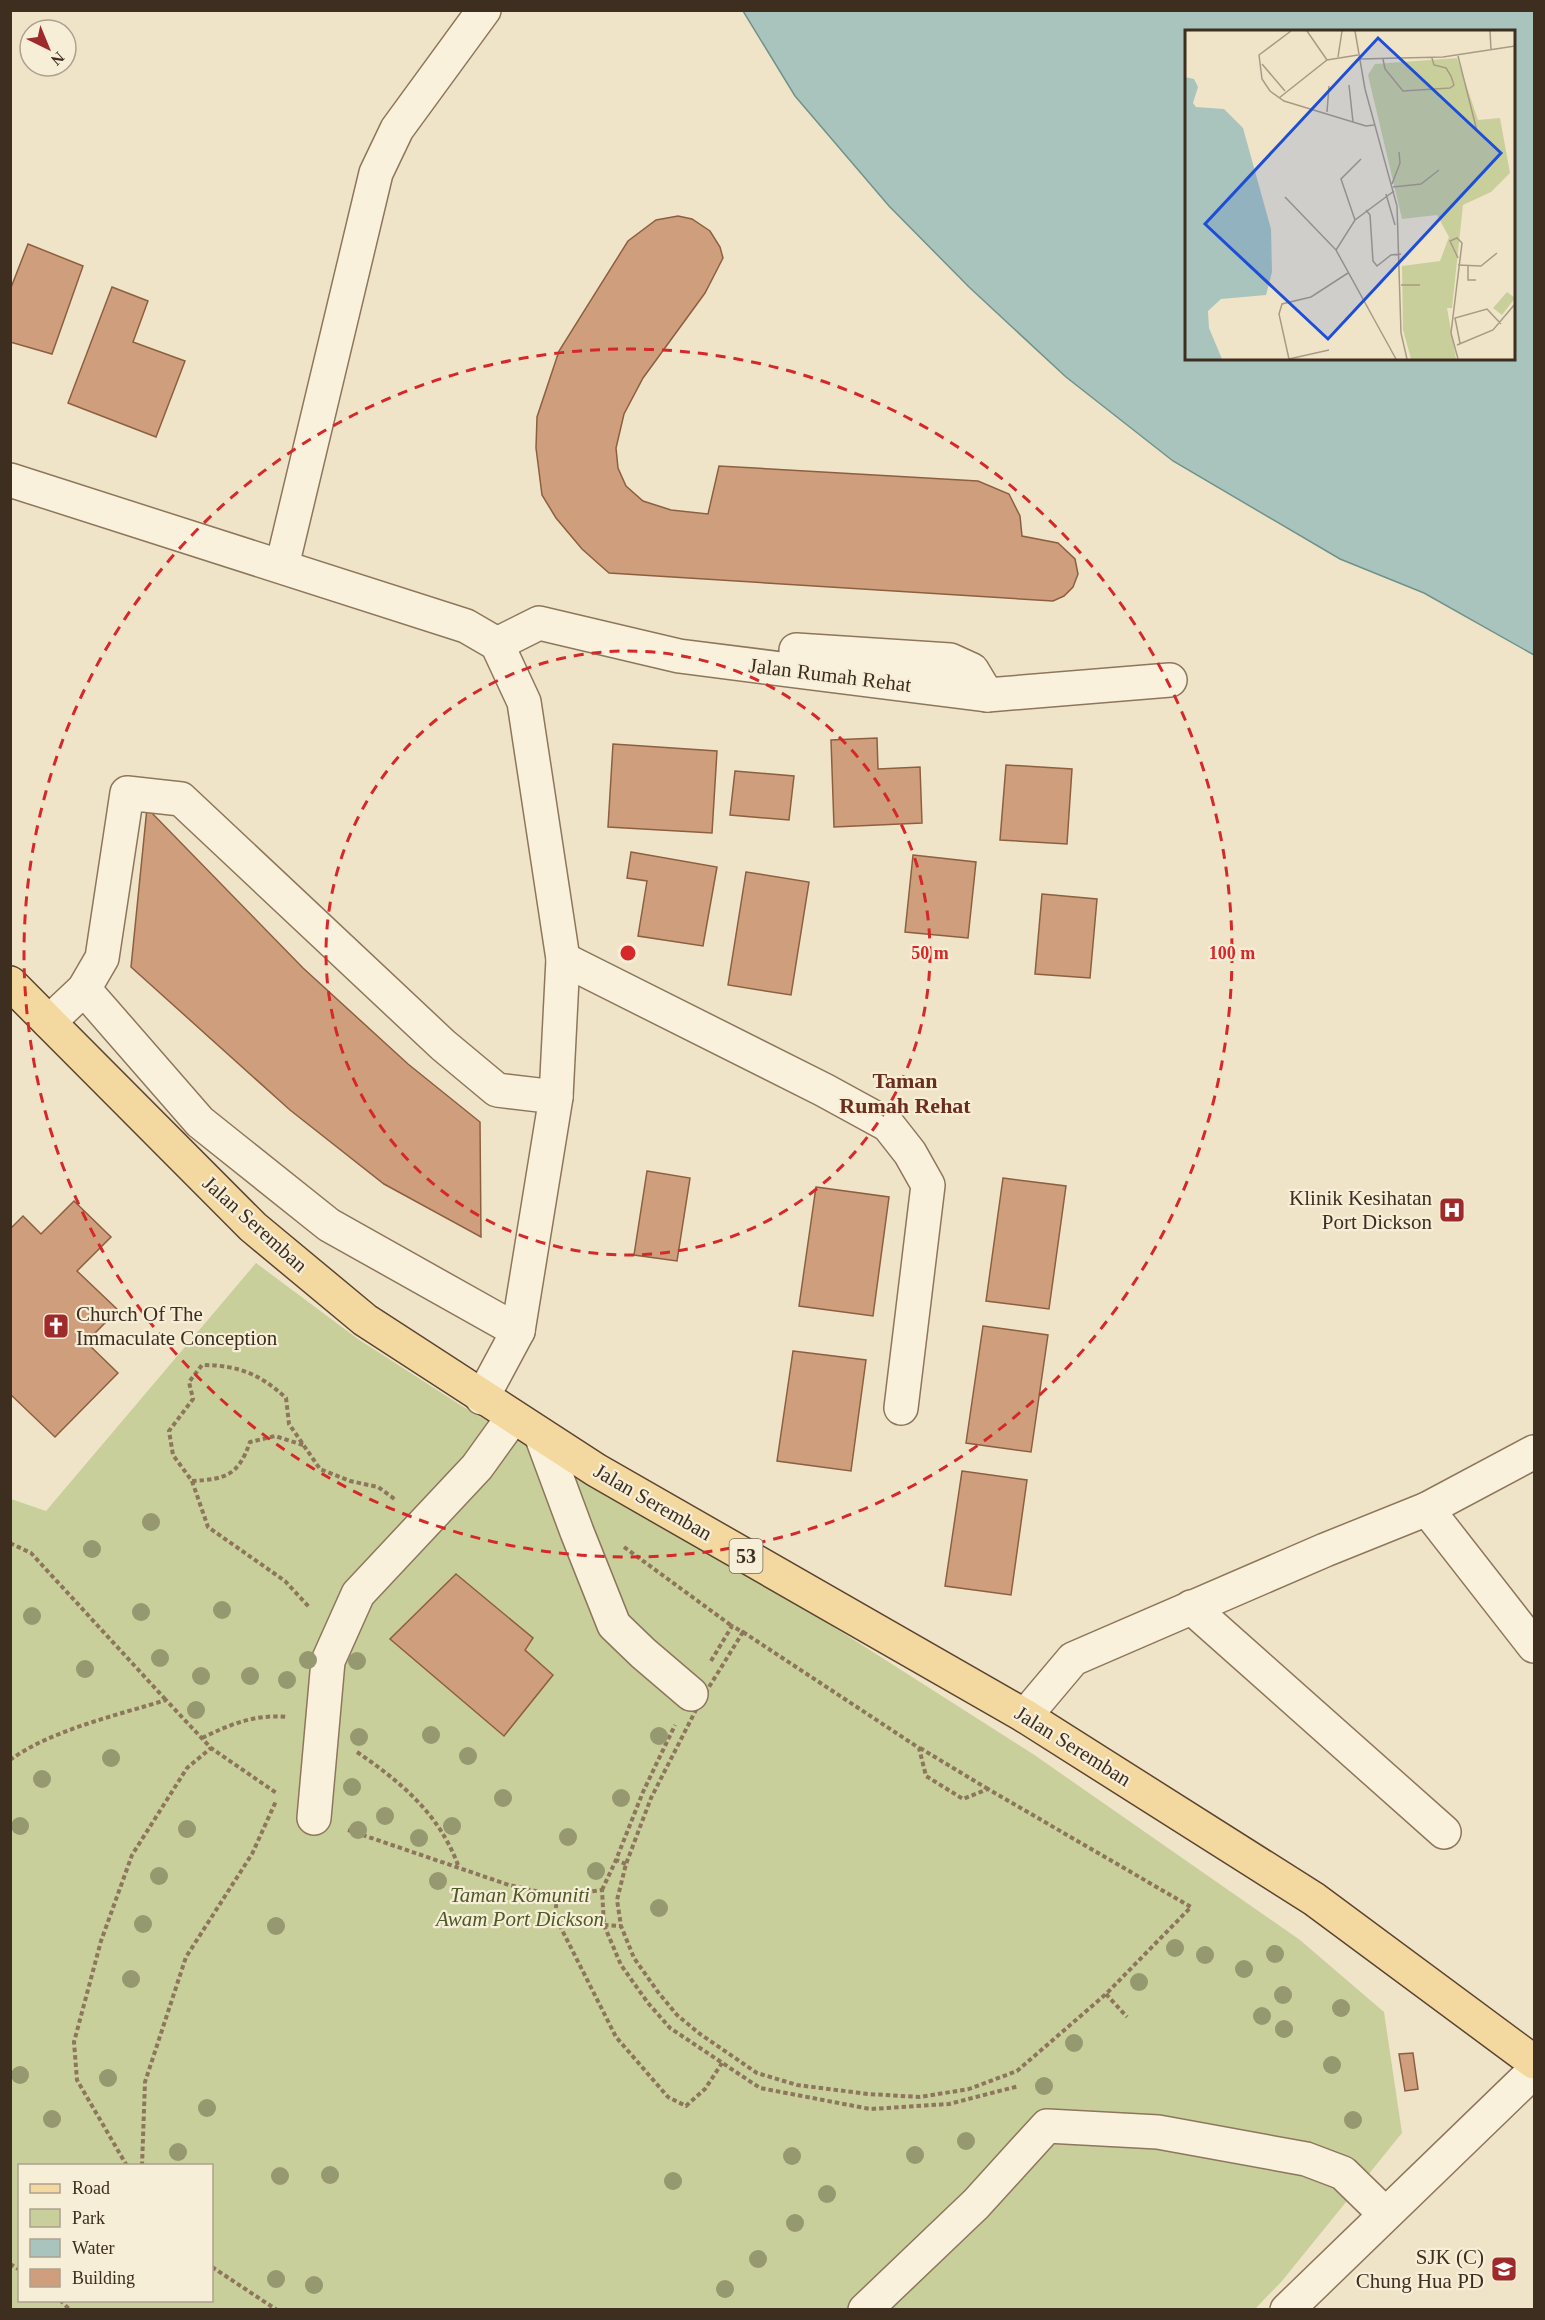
<svg xmlns="http://www.w3.org/2000/svg" width="1545" height="2320" font-family="Georgia,serif">
<style>
.green{fill:#c9cf9b;fill-rule:evenodd}
.water{fill:#a9c4bc;stroke:#6f938a;stroke-width:1.5;fill-rule:evenodd}
.building{fill:#cf9f7d;stroke:#8d5f41;stroke-width:1.5}
.lines{fill:none;stroke-linecap:round;stroke-linejoin:round}
.minor-casing{stroke:#8d765c;stroke-width:36}
.major-casing{stroke:#5b4430;stroke-width:36}
.path{stroke:#8d765c;stroke-width:4;stroke-dasharray:4.5 3;stroke-linecap:butt}
.minor{stroke:#faf1dc;stroke-width:33}
.major{stroke:#f3d9a0;stroke-width:33}
.tree{fill:#96986f}
.ring{fill:none;stroke:#d62828;stroke-width:3;stroke-dasharray:10 8}
.labels{text-anchor:middle;dominant-baseline:central;stroke-width:4.5;stroke-linejoin:round;paint-order:stroke}
.shield{fill:#f7eed8;stroke:#756857;stroke-width:1.5}
.shield-label{font-size:20px;font-weight:bold;fill:#3d2e20}
.street-label{font-size:21px;fill:#3d2e20;stroke:#f7eed8}
.poi-label{font-size:21px;fill:#3d2e20;stroke:#f7eed8;text-anchor:end}
.park-label{font-size:21px;font-style:italic;fill:#4d5a26;stroke:#f7eed8}
.neighbourhood-label{font-size:22px;font-weight:bold;fill:#6b2e1e;stroke:#f7eed8}
.inset-road{fill:none;stroke:#a89b85;stroke-width:1.5}
.view{fill:#1d4ed8;fill-opacity:0.15;stroke:#1d4ed8;stroke-width:3}
.inset-edge{fill:none;stroke:#3d2e20;stroke-width:3}
.centre{fill:#d62828;stroke:#f7eed8;stroke-width:3}
.ring-label{font-size:18px;text-anchor:middle;font-weight:bold;fill:#d62828;stroke:#f7eed8;stroke-width:4.5;stroke-linejoin:round;paint-order:stroke}
</style>
<rect width="100%" height="100%" fill="#f0e4c8"/>
<!-- green -->
<path class="green" d="M256,1263L358,1339L462,1406L804,1608L1033,1754L1300,1940L1384,2012L1402,2133L1282,2281L1255,2309L11,2310V1499L46,1511ZM20,2166H212V2300H20Z"/>
<!-- water -->
<path class="water" d="M743,11H1534V655L1424,593L1340,559L1173,461L1066,377L969,287L889,206L795,96ZM1186,32H1514V358H1186Z"/>
<!-- building -->
<g class="building">
<path d="M678,216L692,219L710,231L720,247L723,258L705,293L643,378L624,414L616,448L618,468L626,486L643,501L671,510L708,514L719,466L978,481L1009,494L1020,516L1022,536L1058,543L1075,559L1078,574L1073,587L1064,596L1053,601L609,573L582,549L556,518L542,495L536,448L537,417L559,351L628,241L656,220Z"/>
<path d="M28,244L83,266L52,354L10,342V290Z"/>
<path d="M112,287L148,301L133,342L185,361L156,437L68,403Z"/>
<path d="M877,738L878,769L920,767L922,823L834,827L831,740Z"/>
<path d="M613,744L717,751L712,833L608,827Z"/>
<path d="M1006,765L1072,769L1067,844L1000,840Z"/>
<path d="M735,771L794,776L789,820L730,815Z"/>
<path d="M147,808L303,968L408,1064L480,1122L481,1237L384,1184L290,1110L131,967Z"/>
<path d="M631,852L717,867L703,946L638,936L647,881L627,878Z"/>
<path d="M913,855L976,862L968,938L905,932Z"/>
<path d="M746,872L809,882L791,995L728,985Z"/>
<path d="M1042,894L1097,899L1090,978L1035,974Z"/>
<path d="M647,1171L690,1178L677,1261L634,1255Z"/>
<path d="M1003,1178L1066,1186L1049,1309L986,1301Z"/>
<path d="M816,1187L889,1197L873,1316L799,1306Z"/>
<path d="M74,1201L111,1237L77,1271L118,1310L86,1342L118,1373L55,1437L10,1394V1229L23,1216L41,1234Z"/>
<path d="M983,1326L1048,1335L1031,1452L966,1443Z"/>
<path d="M793,1351L866,1360L851,1471L777,1461Z"/>
<path d="M962,1471L1027,1480L1011,1595L945,1586Z"/>
<path d="M456,1574L533,1638L525,1650L553,1675L504,1736L390,1639Z"/>
<path d="M1413,2053L1418,2089L1405,2091L1399,2054Z"/>
</g>
<g class="lines">
<defs>
<g id="minor">
<path d="M10,480L466,626L497,644L524,702L563,959L556,1097L518,1331L482,1398"/>
<path d="M282,566L376,173L397,129L484,10"/>
<path d="M497,644L539,623L679,656L987,695L1170,680"/>
<path d="M796,650L950,660L972,670L987,695"/>
<path d="M563,959L824,1090L888,1125L910,1153L928,1185L901,1408"/>
<path d="M84,989L200,1122L329,1225L518,1331"/>
<path d="M49,1022L84,989L102,958L127,793L181,799L443,1045L497,1090L556,1097"/>
<path d="M541,1435L577,1532L614,1625L643,1653L691,1694"/>
<path d="M1427,1509L1534,1646"/>
<path d="M1191,1607L1444,1832"/>
<path d="M1025,1716L1073,1659L1325,1550L1427,1509L1534,1452"/>
<path d="M314,1818L328,1661L358,1594L477,1467L513,1417"/>
<path d="M865,2310L976,2204L1047,2126L1158,2132L1306,2159L1343,2173L1385,2214"/>
<path d="M1287,2310L1534,2071"/>
</g>
<path id="major" d="M10,983L253,1227L365,1320L596,1470L1025,1716L1314,1899L1534,2062"/>
</defs>
<!-- minor casing -->
<use href="#minor" class="minor-casing"/>
<!-- major casing -->
<use href="#major" class="major-casing"/>
<!-- path -->
<g class="path">
<path d="M303,1445L275,1436L250,1442C238,1476 226,1479 192,1481L173,1455L169,1431L193,1399L189,1382L202,1365C238,1365 260,1374 286,1398L289,1424L320,1469L350,1481L378,1487L396,1500"/>
<path d="M192,1481L208,1527L285,1581L310,1608"/>
<path d="M10,1543L31,1553L166,1700"/>
<path d="M624,1547L732,1626"/>
<path d="M743,1632L919,1748L926,1776L963,1799L988,1789L1191,1907L1106,1994L1017,2071L969,2089L920,2097L868,2094L797,2085L757,2073L700,2034L677,2015L658,1992L634,1958L621,1926L617,1900L626,1864L651,1798L701,1700Z"/>
<path d="M711,1661L732,1626L743,1632"/>
<path d="M202,1738C231,1724 255,1714 287,1717"/>
<path d="M920,1748L988,1789"/>
<path d="M357,1752C401,1782 439,1814 458,1865"/>
<path d="M10,1760C51,1730 118,1715 166,1700L211,1748L278,1794"/>
<path d="M348,1830L509,1885L557,1896L602,1890L604,1925L621,1965L648,2003L670,2028L760,2088L870,2109L949,2104L1019,2086"/>
<path d="M626,1864L616,1860L643,1792L675,1725"/>
<path d="M602,1890L616,1860"/>
<path d="M557,1896L555,1916L616,2037L668,2097L686,2106L705,2089L722,2063"/>
<path d="M604,1925L621,1926"/>
<path d="M1106,1994L1127,2017"/>
<path d="M127,2166L77,2080L74,2042L101,1941L132,1855L187,1768L211,1748"/>
<path d="M142,2166L145,2082L186,1957L252,1854L276,1801"/>
<path d="M10,2264L20,2270"/>
<path d="M212,2267L277,2310"/>
<path d="M60,2300L70,2310"/>
</g>
<!-- minor -->
<use href="#minor" class="minor"/>
<!-- major -->
<use href="#major" class="major"/>
</g>
<!-- trees -->
<g class="tree">
<circle cx="151" cy="1522" r="9"/>
<circle cx="92" cy="1549" r="9"/>
<circle cx="222" cy="1610" r="9"/>
<circle cx="141" cy="1612" r="9"/>
<circle cx="32" cy="1616" r="9"/>
<circle cx="160" cy="1658" r="9"/>
<circle cx="308" cy="1660" r="9"/>
<circle cx="357" cy="1661" r="9"/>
<circle cx="85" cy="1669" r="9"/>
<circle cx="201" cy="1676" r="9"/>
<circle cx="250" cy="1676" r="9"/>
<circle cx="287" cy="1680" r="9"/>
<circle cx="196" cy="1710" r="9"/>
<circle cx="431" cy="1735" r="9"/>
<circle cx="659" cy="1736" r="9"/>
<circle cx="359" cy="1737" r="9"/>
<circle cx="468" cy="1756" r="9"/>
<circle cx="111" cy="1758" r="9"/>
<circle cx="42" cy="1779" r="9"/>
<circle cx="352" cy="1787" r="9"/>
<circle cx="503" cy="1798" r="9"/>
<circle cx="621" cy="1798" r="9"/>
<circle cx="385" cy="1816" r="9"/>
<circle cx="20" cy="1826" r="9"/>
<circle cx="452" cy="1826" r="9"/>
<circle cx="187" cy="1829" r="9"/>
<circle cx="358" cy="1830" r="9"/>
<circle cx="568" cy="1837" r="9"/>
<circle cx="419" cy="1838" r="9"/>
<circle cx="596" cy="1871" r="9"/>
<circle cx="159" cy="1876" r="9"/>
<circle cx="438" cy="1881" r="9"/>
<circle cx="659" cy="1908" r="9"/>
<circle cx="143" cy="1924" r="9"/>
<circle cx="276" cy="1926" r="9"/>
<circle cx="1175" cy="1948" r="9"/>
<circle cx="1275" cy="1954" r="9"/>
<circle cx="1205" cy="1955" r="9"/>
<circle cx="1244" cy="1969" r="9"/>
<circle cx="131" cy="1979" r="9"/>
<circle cx="1139" cy="1982" r="9"/>
<circle cx="1283" cy="1995" r="9"/>
<circle cx="1341" cy="2008" r="9"/>
<circle cx="1262" cy="2016" r="9"/>
<circle cx="1284" cy="2029" r="9"/>
<circle cx="1074" cy="2043" r="9"/>
<circle cx="1332" cy="2065" r="9"/>
<circle cx="20" cy="2075" r="9"/>
<circle cx="108" cy="2078" r="9"/>
<circle cx="1044" cy="2086" r="9"/>
<circle cx="207" cy="2108" r="9"/>
<circle cx="52" cy="2119" r="9"/>
<circle cx="1353" cy="2120" r="9"/>
<circle cx="966" cy="2141" r="9"/>
<circle cx="178" cy="2152" r="9"/>
<circle cx="915" cy="2155" r="9"/>
<circle cx="792" cy="2156" r="9"/>
<circle cx="330" cy="2175" r="9"/>
<circle cx="280" cy="2176" r="9"/>
<circle cx="673" cy="2181" r="9"/>
<circle cx="827" cy="2194" r="9"/>
<circle cx="795" cy="2223" r="9"/>
<circle cx="758" cy="2259" r="9"/>
<circle cx="276" cy="2279" r="9"/>
<circle cx="314" cy="2285" r="9"/>
<circle cx="725" cy="2289" r="9"/>
</g>
<!-- distance rings -->
<g class="ring">
<circle cx="628" cy="953" r="302"/>
<circle cx="628" cy="953" r="604"/>
</g>
<!-- icons -->
<defs>
<symbol id="hospital-square" viewBox="-11 -11 22 22"><rect x="-9" y="-9" width="18" height="18" rx="4" fill="#9e2a2b" stroke="#f7eed8"/><path d="M-5-5h3v3.5h4V-5h3V5h-3V1.5h-4V5h-3Z" fill="#fff"/></symbol>
<symbol id="church-square" viewBox="-11 -11 22 22"><rect x="-9" y="-9" width="18" height="18" rx="4" fill="#9e2a2b" stroke="#f7eed8"/><path d="M-1.2-6h2.4v3.5h3.3v2.4h-3.3V6h-2.4V-.1h-3.3v-2.4h3.3Z" fill="#fff"/></symbol>
<symbol id="school-square" viewBox="-11 -11 22 22"><rect x="-9" y="-9" width="18" height="18" rx="4" fill="#9e2a2b" stroke="#f7eed8"/><path d="M0-5L7-2L0 1L-7-2ZM-4 1L0 2.5L4 1V4Q0 6-4 4Z" fill="#fff"/></symbol>
</defs>
<g fill-rule="evenodd">
<use href="#hospital-square" x="1437" y="1195" width="30" height="30"/>
<use href="#church-square" x="41" y="1311" width="30" height="30"/>
<use href="#school-square" x="1489" y="2254" width="30" height="30"/>
</g>
<g class="labels">
<!-- shield labels -->
<rect class="shield" x="729.5" y="1539" width="33" height="34" rx="4.5"/>
<g class="shield-label">
<text x="746" y="1556">53</text>
</g>
<!-- street labels -->
<g class="street-label">
<text transform="translate(830 675) rotate(7)">Jalan Rumah Rehat</text>
<text transform="translate(255 1224) rotate(42)">Jalan Seremban</text>
<text transform="translate(653 1502) rotate(30)">Jalan Seremban</text>
<text transform="translate(1073 1746) rotate(32)">Jalan Seremban</text>
</g>
<!-- poi labels -->
<g class="poi-label">
<text x="1432" y="1198">Klinik Kesihatan<tspan x="1432" dy="24">Port Dickson</tspan></text>
<text x="76" y="1314" text-anchor="start">Church Of The<tspan x="76" dy="24">Immaculate Conception</tspan></text>
<text x="1484" y="2257">SJK (C)<tspan x="1484" dy="24">Chung Hua PD</tspan></text>
</g>
<!-- park labels -->
<g class="park-label">
<text x="520" y="1895">Taman Komuniti<tspan x="520" dy="24">Awam Port Dickson</tspan></text>
</g>
<!-- neighbourhood labels -->
<g class="neighbourhood-label">
<text x="905" y="1080">Taman<tspan x="905" dy="25">Rumah Rehat</tspan></text>
</g>
</g>
<!-- overview -->
<g transform="translate(1185 30)">
<rect width="330" height="330" fill="#f0e4c8"/>
<path d="M272,28L293,90L315,88L325,143L306,162L278,175L267,278H262L271,329H226L218,300L217,236L255,231L264,207L252,185L217,189L183,45L190,34ZM322,262L330,268L317,285L308,278Z" fill="#c9cf9b"/>
<path d="M0,47L9,49L13,57L8,73L11,77L39,79L58,98L86,199L87,242L81,265L36,269L23,281L24,298L37,329H0Z" fill="#a9c4bc"/>
<path class="inset-road" d="M106,1L74,25L77,49L85,61L99,71L181,96L189,95M122,1L142,30M170,1L180,59L212,176L216,303L222,329M305,1L306,20M273,26L292,101M153,27L157,1M174,29L258,27L330,16M198,29L200,39L218,61L265,58L269,55L266,46L261,38L249,35L247,28M77,34L100,61M164,55L168,92M94,68L142,30L173,25M142,82L144,56M207,154L215,133L214,122M208,157L236,154L254,140M209,161L170,190L151,220L211,329M201,164L210,195M100,167L151,220M181,180L185,185L188,231L192,236L206,225L216,224M170,190L156,149L176,129M273,228L265,211L272,208L277,213L266,303L273,329M273,235L296,236L312,223M283,236V250H291M216,255H235M275,313L270,288L302,279L316,294M272,315L308,300L330,274M104,329L94,284L97,274L126,267L163,243M104,329L144,320"/>
<path class="view" d="M193,8L316,123L143,309L20,194Z"/>
<rect width="330" height="330" class="inset-edge"/>
</g>
<circle cx="628" cy="953" r="9" class="centre"/>
<g class="ring-label">
<text x="930" y="959">50 m</text>
<text x="1232" y="959">100 m</text>
</g>
<!-- border -->
<rect width="1545" height="2320" fill="none" stroke="#3d2e20" stroke-width="24"/>
<!-- legend -->
<rect x="18" y="2164" width="195" height="138" fill="#f7eed8" stroke="#ada18e" stroke-width="1.5"/>
<rect x="30" y="2184" width="30" height="9" fill="#f3d9a0" stroke="#ada18e" stroke-width="1.5"/>
<text x="72" y="2194" font-size="18" fill="#3d2e20">Road</text>
<rect x="30" y="2209" width="30" height="18" fill="#c9cf9b" stroke="#ada18e" stroke-width="1.5"/>
<text x="72" y="2224" font-size="18" fill="#3d2e20">Park</text>
<rect x="30" y="2239" width="30" height="18" fill="#a9c4bc" stroke="#ada18e" stroke-width="1.5"/>
<text x="72" y="2254" font-size="18" fill="#3d2e20">Water</text>
<rect x="30" y="2269" width="30" height="18" fill="#cf9f7d" stroke="#ada18e" stroke-width="1.5"/>
<text x="72" y="2284" font-size="18" fill="#3d2e20">Building</text>
<!-- north arrow -->
<g transform="translate(48 48) rotate(137)"><circle r="28" fill="#f7eed8" stroke="#ada18e" stroke-width="1.5"/>
<path d="M0-4.5L10 22L0 15L-10 22Z" fill="#9e2a2b"/>
<text y="-9" font-size="16" font-weight="bold" text-anchor="middle" fill="#3d2e20">N</text>
</g>
</svg>
